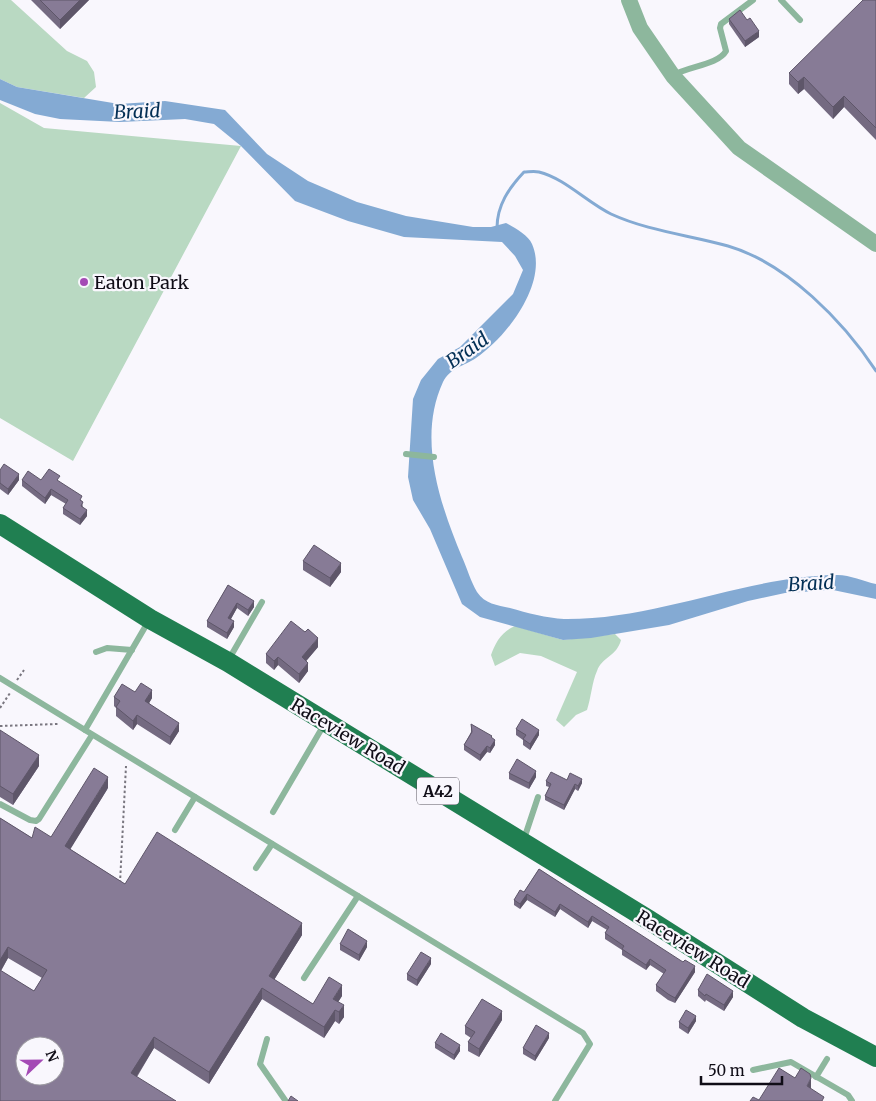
<svg xmlns="http://www.w3.org/2000/svg" width="876" height="1101" font-family="Merriweather,serif">
<style>
.green{fill:#b9d9c2}
.water{fill:#84aad3}
.lines{fill:none;stroke-linecap:round;stroke-linejoin:round}
.stream{stroke:#84aad3;stroke-width:3}
.path{stroke:#79767f;stroke-width:2;stroke-dasharray:2.5 2.5;stroke-linecap:butt}
.service{stroke:#8db79d;stroke-width:6}
.tertiary{stroke:#8db79d;stroke-width:16}
.primary{stroke:#207f51;stroke-width:20}
.wall{fill:#746a81;fill-rule:evenodd}
.shaded-wall{fill:#5e5669}
.building{fill:#877b96;stroke:#5e5669;fill-rule:evenodd}
.poi-dot{fill:#a44ab5;stroke:#f9f7fd;stroke-width:2}
.labels{text-anchor:middle;dominant-baseline:central;stroke-width:4.5;stroke-linejoin:round;paint-order:stroke}
.shield{fill:#f9f7fd;stroke:#56535c;stroke-width:1}
.shield-label{font-size:16px;font-weight:bold;fill:#100d17}
.poi-label{font-size:18px;fill:#100d17;stroke:#f9f7fd;text-anchor:start}
.street-label{font-size:18px;fill:#100d17;stroke:#f9f7fd}
.water-label{font-size:19px;font-style:italic;fill:#032f55;stroke:#f9f7fd}
</style>
<rect width="100%" height="100%" fill="#f9f7fd"/>
<!-- green -->
<g class="green">
<path d="M0,0H11L67,51L87,61L94,72L96,87L84,98L17,87L0,79Z"/>
<path d="M0,103L44,128L241,146L73,461L0,418Z"/>
<path d="M515,626L563,640L615,634L621,640C617,656 602,657 597,671C592,682 591,698 587,710L576,715L564,727L556,720L577,672L541,656L520,653L495,666L491,655C495,643 502,631 515,626Z"/>
</g>
<!-- water -->
<path class="water" d="M0,79L17,87L119,104L165,101L225,110L267,154L308,181L357,202L406,216L473,227H491L506,223C515,228 528,235 532,244C549,282 507,337 476,358C464,366 450,368 443,382C417,438 440,504 462,557C467,568 471,582 477,592C485,604 497,605 510,608C527,613 547,618 564,619C657,620 743,577 835,575C848,574 863,581 876,584V599L833,590L785,593L748,601L669,625L591,638L563,640L480,617L462,604L430,529L413,500L408,477L413,399L421,380L438,359L460,347L513,294L523,270L515,256L502,242L404,237L348,221L295,201L241,146L214,124L185,119L120,122L60,119L35,114L0,100Z"/>
<g class="lines">
<!-- stream -->
<path class="stream" d="M497,228C497,205 509,188 524,172C528,172 534,171 539,172C564,178 588,203 611,214C648,231 689,235 728,246C787,263 844,322 876,371"/>
<!-- path -->
<g class="path">
<path d="M17,680L24,670"/>
<path d="M0,708L10,693"/>
<path d="M0,726L58,724"/>
<path d="M120,883L126,766"/>
</g>
<!-- service -->
<g class="service">
<path d="M781,0L800,20"/>
<path d="M674,75C688,66 718,65 726,51L720,28L721,24L753,0"/>
<path d="M406,454L434,457"/>
<path d="M148,622L85,730L583,1033L590,1044L555,1101"/>
<path d="M96,652L107,648L132,650"/>
<path d="M229,659L262,602"/>
<path d="M0,678L85,730"/>
<path d="M0,804L30,820L36,821L39,819L92,735"/>
<path d="M273,812L325,723"/>
<path d="M175,830L195,797"/>
<path d="M524,839L538,797"/>
<path d="M256,868L272,844"/>
<path d="M304,978L358,896"/>
<path d="M267,1039L260,1064L285,1100"/>
<path d="M753,1070L791,1062L848,1095L852,1101"/>
<path d="M816,1077L827,1059"/>
</g>
<!-- tertiary -->
<path class="tertiary" d="M629,0L640,28L673,76L739,148L876,244"/>
<!-- primary -->
<path class="primary" d="M0,524L150,619L228,662L649,920L803,1018L876,1057"/>
</g>
<!-- wall -->
<g class="wall">
<path d="M31,0H89L60,29Z"/>
<path d="M876,0V140L844,107L833,119L804,89L798,94L789,84V73Z"/>
<path d="M729,19L759,37L745,47L729,24Z"/>
<path d="M0,470L19,480L8,495L0,489Z"/>
<path d="M22,480L59,482L82,501L83,508L87,516L80,525L63,514V508L66,504L51,495L45,504L22,486Z"/>
<path d="M303,561L341,572L330,587L303,570Z"/>
<path d="M228,585L254,607L248,616L237,608L231,619L234,627L227,639L207,627V621Z"/>
<path d="M318,647L306,661L308,671L299,683L278,665L274,670L266,663V654Z"/>
<path d="M135,692L152,698L149,703L179,731L170,745L137,724L133,730L116,716V708L114,706V697Z"/>
<path d="M471,724L492,738L495,745L490,753L487,752L480,761L464,750V745L471,732Z"/>
<path d="M516,729L539,735L530,750L523,745V740L516,735Z"/>
<path d="M0,730L39,766L13,805L0,797Z"/>
<path d="M509,773L536,777L529,789L509,779Z"/>
<path d="M567,780L582,783L578,791L575,789L564,810L545,800V796L549,787L546,786V781Z"/>
<path d="M108,788L70,849L125,884L302,935L274,980L313,1004L342,996L338,1002L344,1017L339,1024L335,1021L324,1038L262,999L209,1084L154,1048L137,1077L0,1101V818L32,838L51,837ZM8,958L42,978L34,991L1,971Z"/>
<path d="M539,869L695,972L675,1003L668,1000L656,991V985L664,974L650,965L646,970L622,955V950L605,939V933L607,930L592,921L588,928L560,909L555,917L527,900L520,909L514,905V900L524,892Z"/>
<path d="M340,944L367,947L359,961L340,950Z"/>
<path d="M431,964L417,986L407,980V974Z"/>
<path d="M698,990L733,997L724,1011L706,1000L705,1002L698,996Z"/>
<path d="M502,1020L479,1057L468,1051V1042L471,1038L465,1034V1026Z"/>
<path d="M696,1021L688,1034L679,1028V1022Z"/>
<path d="M549,1038L535,1061L523,1054V1048Z"/>
<path d="M435,1043L460,1051L454,1060L435,1048Z"/>
</g>
<!-- shaded-wall -->
<g class="shaded-wall">
<path d="M80,0H89L60,29V20Z"/>
<path d="M759,31V37L745,47V41Z"/>
<path d="M804,77V89L798,94V82Z"/>
<path d="M844,96V107L833,119V107Z"/>
<path d="M19,474V480L8,495V489Z"/>
<path d="M51,489V495L45,504V498Z"/>
<path d="M87,510V516L80,525V519Z"/>
<path d="M341,563V572L330,587V578Z"/>
<path d="M254,601V607L248,616V610Z"/>
<path d="M237,603V608L228,624V618Z"/>
<path d="M234,621V627L227,639V633Z"/>
<path d="M318,638V647L302,666V657Z"/>
<path d="M278,657V665L274,670V661Z"/>
<path d="M308,663V671L299,683V674Z"/>
<path d="M152,690V698L145,710V701Z"/>
<path d="M137,715V724L133,730V721Z"/>
<path d="M179,723V731L170,745V737Z"/>
<path d="M539,730V735L530,750V744Z"/>
<path d="M495,740V745L490,753V748Z"/>
<path d="M487,746V752L480,761V755Z"/>
<path d="M39,755V766L13,805V794Z"/>
<path d="M536,771V777L529,789V783Z"/>
<path d="M108,777V788L65,858V846Z"/>
<path d="M582,779V783L578,791V786Z"/>
<path d="M575,784V789L564,810V805Z"/>
<path d="M527,894V900L520,909V904Z"/>
<path d="M560,904V909L555,917V912Z"/>
<path d="M592,916V921L588,928V922Z"/>
<path d="M302,923V935L269,988V976Z"/>
<path d="M367,941V947L359,961V955Z"/>
<path d="M8,947V958L0,972V960Z"/>
<path d="M431,958V964L417,986V980Z"/>
<path d="M650,959V965L646,970V965Z"/>
<path d="M695,966V972L675,1003V998Z"/>
<path d="M342,985V996L333,1010V999Z"/>
<path d="M262,988V999L209,1084V1072Z"/>
<path d="M733,991V997L724,1011V1005Z"/>
<path d="M344,1005V1017L339,1024V1012Z"/>
<path d="M335,1010V1021L324,1038V1027Z"/>
<path d="M502,1011V1020L479,1057V1049Z"/>
<path d="M696,1016V1021L688,1034V1028Z"/>
<path d="M549,1033V1038L535,1061V1056Z"/>
<path d="M154,1037V1048L131,1085V1073Z"/>
<path d="M460,1045V1051L454,1060V1055Z"/>
<path d="M811,1078V1090L807,1086Z"/>
</g>
<!-- building -->
<g class="building">
<path d="M40,0H80L60,20Z"/>
<path d="M863,0H876V128L844,96L833,107L804,77L798,82L789,73Z"/>
<path d="M740,10L747,20L750,18L759,31L745,41L729,19Z"/>
<path d="M4,464L19,474L8,489L0,483V470Z"/>
<path d="M49,469L60,476L57,480L82,496L80,500L83,502L81,506L87,510L80,519L63,508L68,500L51,489L45,498L22,480L28,471L41,480Z"/>
<path d="M314,545L341,563L330,578L303,561Z"/>
<path d="M228,585L254,601L248,610L237,603L228,618L234,621L227,633L207,621Z"/>
<path d="M291,621L305,632L308,629L318,638L302,657L308,663L299,674L278,657L274,661L266,654Z"/>
<path d="M141,683L152,690L145,701L179,723L170,737L137,715L133,721L116,707L120,701L114,697L122,684L135,692Z"/>
<path d="M522,719L539,730L530,744L523,739L526,735L516,729Z"/>
<path d="M471,724L492,736L491,737L495,740L490,748L487,746L480,755L464,745L472,732Z"/>
<path d="M0,730L39,755L13,794L0,786Z"/>
<path d="M517,759L536,771L529,783L509,773Z"/>
<path d="M94,768L108,777L65,846L125,884L157,832L302,923L269,976L313,1004L329,977L342,985L333,999L344,1005L339,1012L335,1010L324,1027L262,988L209,1072L154,1037L131,1073L176,1101H0V970L34,991L47,970L8,947L0,960V818L32,838L35,827L51,837ZM25,1046H55V1076H25Z"/>
<path d="M551,772L567,780L570,773L582,779L578,786L575,784L564,805L545,796L551,784L546,781Z"/>
<path d="M539,869L683,962L685,960L695,966L675,998L668,994L656,985L666,970L650,959L646,965L622,949L624,946L605,933L609,927L592,916L588,922L560,904L555,912L527,894L520,904L514,900L520,890L524,892Z"/>
<path d="M348,929L367,941L359,955L340,944Z"/>
<path d="M421,952L431,958L417,980L407,974Z"/>
<path d="M707,974L733,991L724,1005L706,994L705,996L698,990Z"/>
<path d="M482,999L502,1011L479,1049L468,1042L475,1032L465,1026Z"/>
<path d="M686,1010L696,1016L688,1028L679,1022Z"/>
<path d="M536,1025L549,1033L535,1056L523,1048Z"/>
<path d="M441,1033L460,1045L454,1055L435,1043Z"/>
<path d="M779,1068L795,1078L801,1068L810,1074L811,1078L807,1086L824,1097L822,1101H750L753,1097L759,1100Z"/>
<path d="M291,1096L298,1101H288Z"/>
</g>
<!-- markers -->
<circle class="poi-dot" cx="84" cy="282" r="5"/>
<g class="labels">
<!-- shield labels -->
<rect class="shield" x="417" y="777.5" width="42" height="27" rx="4"/>
<g class="shield-label">
<text x="438" y="791">A42</text>
</g>
<!-- poi labels -->
<g class="poi-label">
<text x="94" y="282">Eaton Park</text>
</g>
<!-- street labels -->
<g class="street-label">
<text transform="translate(348 736) rotate(31)">Raceview Road</text>
<text transform="translate(693 949) rotate(32)">Raceview Road</text>
</g>
<!-- water labels -->
<g class="water-label">
<text transform="translate(137 111) rotate(-2)">Braid</text>
<text transform="translate(467 350) rotate(-35)">Braid</text>
<text transform="translate(811 583) rotate(-3)">Braid</text>
</g>
</g>
<!-- north arrow -->
<g transform="translate(40 1061) rotate(68)"><circle r="24" fill="#f9f7fd" stroke="#9c99a1"/>
<path d="M0-4L9 19L0 12L-9 19Z" fill="#a44ab5"/>
<text y="-8" font-size="14" font-weight="bold" text-anchor="middle" fill="#100d17">N</text>
</g>
<!-- scale -->
<path d="M701 1076v8h81v-8" fill="none" stroke="#100d17" stroke-width="2.5"/>
<text x="708" y="1076" font-size="15" fill="#100d17" stroke="#f9f7fd" stroke-width="4" paint-order="stroke">50 m</text>
</svg>
